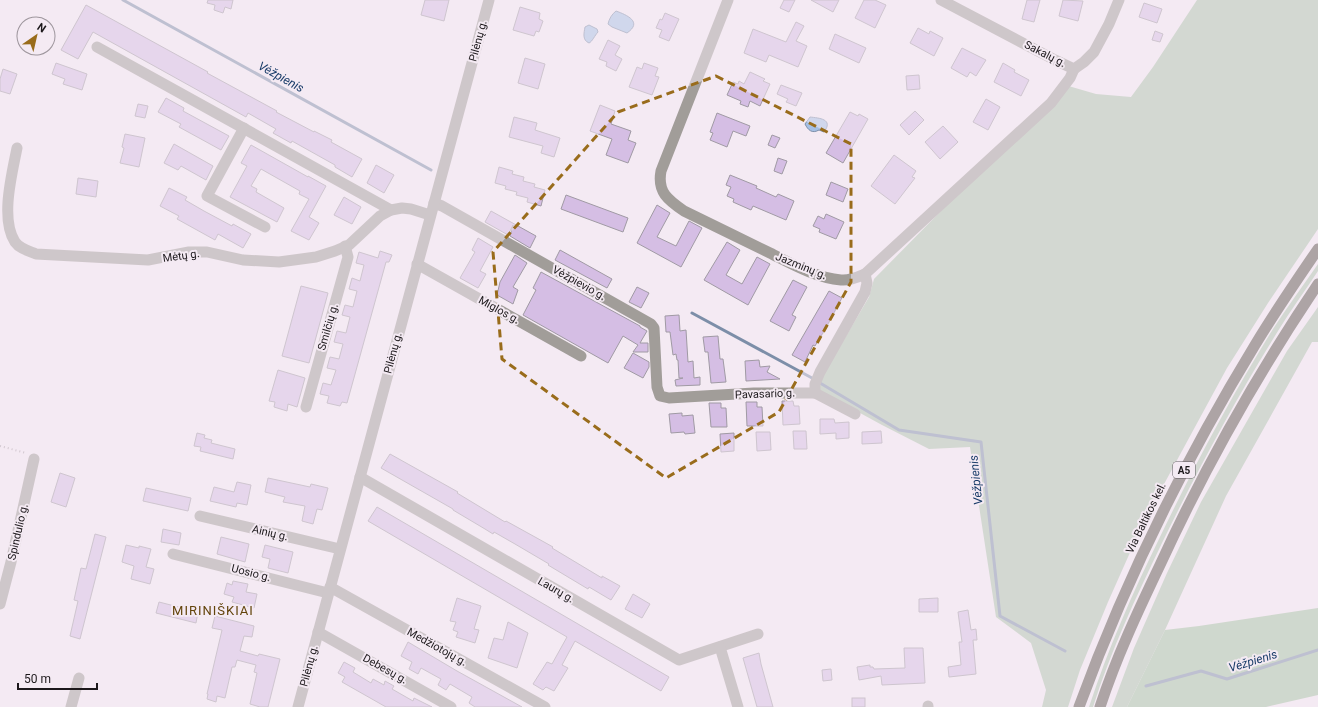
<svg xmlns="http://www.w3.org/2000/svg" width="1318" height="707" font-family="Roboto,sans-serif">
<style>
.green{fill:#abc4ab}
.forest{fill:#a3c3a2}
.water{fill:#a5c0e4;stroke:#7c8ea8}
.lines{fill:none;stroke-linecap:round;stroke-linejoin:round}
.stream{stroke:#7c8ea8;stroke-width:3}
.building{fill:#d5bee4;stroke:#a09aa4}
.path{stroke:#a9a1a8;stroke-width:2;stroke-dasharray:1 3;stroke-linecap:butt}
.minor{stroke:#a19d99;stroke-width:11}
.trunk{stroke:#575048;stroke-width:11}
.marked{fill:none;stroke:#996c1b;stroke-width:3;stroke-dasharray:8 5;stroke-linejoin:round}
.labels{text-anchor:middle;dominant-baseline:central;stroke-width:4;stroke-linejoin:round;paint-order:stroke}
.shield{fill:#f4eaf3;stroke:#5d575c;stroke-width:1}
.shield-label{font-size:10px;font-weight:bold;fill:#1c181b}
.street-label{font-size:11px;fill:#1c181b;stroke:#f4eaf3}
.water-label{font-size:12px;font-style:italic;fill:#193c69;stroke:#f4eaf3}
.quarter-label{font-size:13px;letter-spacing:1px;fill:#63440b;stroke:#f4eaf3}
</style>
<rect width="100%" height="100%" fill="#f4eaf3"/>
<!-- green -->
<g class="green">
<path d="M1197,0H1318V229L1268,303L1227,368L1144,521L1108,602L1080,670L1068,707H1042L1046,690L1031,643L996,617L970,447L929,449L882,425L818,390L822,377L869,297L874,279L1065,85L1096,94L1131,97L1153,67Z"/>
<path d="M1318,264V271C1305,291 1290,311 1278,331C1235,400 1197,471 1162,543C1136,597 1111,650 1093,707H1089C1108,649 1132,594 1159,539C1193,468 1231,397 1273,329C1287,307 1303,286 1318,264Z"/>
<path d="M1318,307V342H1312L1226,496L1165,630L1127,707H1112L1134,648L1167,573L1201,502L1287,351Z"/>
</g>
<!-- forest -->
<path class="forest" d="M1318,608V695L1266,707H1127L1165,630L1199,626Z"/>
<!-- water -->
<g class="water">
<path d="M616,11C627,15 643,22 627,33L612,27L608,24C609,19 612,14 616,11Z"/>
<path d="M589,25L597,29L598,32C595,35 592,42 589,43C582,40 584,33 585,27Z"/>
<path d="M810,117C819,118 834,119 824,132L819,130C812,134 808,130 805,124Z"/>
</g>
<g class="lines">
<!-- stream -->
<g class="stream">
<path d="M123,0L431,170"/>
<path d="M692,313L812,378"/>
<path d="M820,383L899,430L981,442L1000,616L1065,651"/>
<path d="M1146,686L1201,671L1227,679L1318,650"/>
</g>
</g>
<!-- building -->
<g class="building">
<path d="M208,0H233L231,9L225,7L223,13L214,10L215,5L207,3Z"/>
<path d="M425,0H449L444,21L421,15Z"/>
<path d="M784,0H795L789,12L780,8Z"/>
<path d="M811,0H839L833,12Z"/>
<path d="M864,0H875L886,5L875,28L855,18Z"/>
<path d="M1027,0H1040L1034,22L1022,19Z"/>
<path d="M1063,0L1083,1L1078,21L1059,16Z"/>
<path d="M1144,3L1162,9L1157,23L1139,17Z"/>
<path d="M86,5L208,72L207,73L277,111L276,112L314,132V131L332,140L331,142L362,159L352,177L335,167V165L292,141L291,143L273,133L276,129L248,113L246,117L93,32L78,59L61,50Z"/>
<path d="M520,7L540,13L539,19L543,21L539,32L536,31L534,36L513,30Z"/>
<path d="M665,13L679,19L669,41L659,37L662,30L656,28L660,19L662,20Z"/>
<path d="M796,22L804,26L796,41L807,46L798,67L769,55L766,62L744,53L753,29L786,42Z"/>
<path d="M918,28L929,34L930,31L943,38L934,56L910,43Z"/>
<path d="M1155,31L1163,34L1160,42L1152,40Z"/>
<path d="M835,34L866,48L859,63L829,49Z"/>
<path d="M608,40L620,46L615,55L622,59L616,71L606,66L607,62L599,59Z"/>
<path d="M962,48L986,60L976,76L970,72L967,77L951,68Z"/>
<path d="M525,58L545,64L538,89L518,83Z"/>
<path d="M56,63L87,74L82,90L63,84L65,79L52,74Z"/>
<path d="M644,63L658,68L655,76L659,77L652,95L629,87L637,67L642,69Z"/>
<path d="M1003,63L1015,70L1014,72L1029,80L1021,96L994,82Z"/>
<path d="M3,69L17,74L10,94L0,91V79Z"/>
<path d="M750,72L765,79L763,81L770,84L760,106L750,101L748,107L740,104L741,101L727,95L733,82L738,84L739,81L744,84Z"/>
<path d="M919,75L920,89L907,90L906,76Z"/>
<path d="M781,85L802,93L796,106L786,102L788,99L777,94Z"/>
<path d="M166,98L184,108L183,111L229,136L221,150L179,127L181,124L158,112Z"/>
<path d="M986,99L1000,107L988,130L973,122Z"/>
<path d="M138,104L148,106L145,118L135,116Z"/>
<path d="M600,105L615,111L611,124L631,131L628,140L636,143L628,163L606,155L612,139L590,131Z"/>
<path d="M915,111L924,120L909,135L900,125Z"/>
<path d="M850,112L858,116L859,114L868,119L843,163L826,153Z"/>
<path d="M717,113L750,126L746,136L733,131L727,147L710,140L713,133L710,132Z"/>
<path d="M514,117L537,123L535,130L560,138L554,157L541,153L543,146L509,137Z"/>
<path d="M943,126L958,142L940,159L925,142Z"/>
<path d="M125,134L145,138L139,167L120,163L124,148L122,147Z"/>
<path d="M772,135L780,138L775,148L768,145Z"/>
<path d="M174,144L213,166L206,180L181,166L178,170L164,163Z"/>
<path d="M251,145L308,177V176L326,186L309,217L319,223L309,240L291,231L309,199L299,194L300,191L261,169L251,186L257,189L256,192L284,208L277,222L230,197L247,166L241,163Z"/>
<path d="M894,155L916,171L912,177L915,178L895,204L871,186Z"/>
<path d="M778,158L787,161L782,174L774,171Z"/>
<path d="M376,165L394,175L384,193L367,183Z"/>
<path d="M499,167L513,171L512,174L524,177L523,181L535,184L534,187L545,190L541,206L527,202L528,198L516,195L517,192L505,189L506,186L495,183Z"/>
<path d="M730,175L757,186L756,188L776,197L778,194L794,201L786,220L753,206L751,210L733,202L734,199L727,196L731,187L726,185Z"/>
<path d="M78,178L98,181L96,197L76,194Z"/>
<path d="M831,182L848,189L843,202L826,195Z"/>
<path d="M169,188L187,197L185,200L204,211L232,226L233,224L251,234L243,248L218,234L215,240L177,219L179,216L160,206Z"/>
<path d="M566,195L628,218L623,232L561,209Z"/>
<path d="M344,197L361,207L352,224L334,215Z"/>
<path d="M657,205L670,213L657,237L676,246L689,221L702,228L681,267L637,243Z"/>
<path d="M491,211L536,236L530,248L510,236L513,225L508,235L485,222Z"/>
<path d="M826,214L844,222L836,239L819,232L820,229L813,226L818,216L824,219Z"/>
<path d="M478,238L493,247L480,271L486,274L478,288L460,278L475,252L472,250Z"/>
<path d="M727,242L740,250L726,275L742,284L757,257L770,264L748,305L704,280Z"/>
<path d="M560,250L612,279L607,288L555,260Z"/>
<path d="M380,251L392,255L389,262H386L347,403L342,402L340,406L327,403L329,396L320,394L323,383L331,385L336,370L327,368L330,357L339,359L343,344L334,342L337,331L346,333L350,317L342,315L345,305L353,307L357,291L349,289L352,278L360,281L364,265L356,263L359,252L378,258Z"/>
<path d="M515,255L527,263L513,287L518,290L513,304L497,295L500,282Z"/>
<path d="M541,272L640,326V327L647,331L640,343H648V352H633L638,345L623,336L608,363L523,315L536,290L533,288Z"/>
<path d="M793,280L807,287L792,315L796,317L789,331L770,321Z"/>
<path d="M301,286L328,293L309,363L282,356Z"/>
<path d="M637,287L649,293L641,308L629,302Z"/>
<path d="M829,291L842,298L825,330L815,346L813,345L805,362L792,355Z"/>
<path d="M679,315L680,331L686,330L688,362L693,361L694,378L700,377V385L676,386L675,380L683,378H679L678,360H677L676,354L673,355L670,332H666L665,316Z"/>
<path d="M718,336L720,359H723L726,382L711,383L708,352H705L703,337Z"/>
<path d="M633,353L649,362V367L643,378L624,368Z"/>
<path d="M759,360L760,367L770,366L767,372L780,379L746,381L745,361Z"/>
<path d="M278,370L305,378L297,407L288,404L287,411L274,407L275,402L269,401Z"/>
<path d="M782,401H793L794,406H799L800,424L783,425Z"/>
<path d="M746,402H757V407H762L763,426H747Z"/>
<path d="M709,403H721V408H726L727,427H711Z"/>
<path d="M682,413V416L693,415L695,433L685,434L684,432L671,433L669,414Z"/>
<path d="M820,419H834L835,423L849,422V438L836,439V433L820,434Z"/>
<path d="M793,431H806L807,449H794Z"/>
<path d="M881,431L882,443L862,444V432Z"/>
<path d="M756,432H770L771,450L757,451Z"/>
<path d="M197,433L205,435L204,438L212,440L211,443L235,449L233,459L200,451L201,447L194,446Z"/>
<path d="M734,433V451L721,452L720,434Z"/>
<path d="M390,454L458,492L457,493L505,522L506,521L535,537L553,547L552,548L602,578V576L620,586L611,600L589,587L588,589L548,565L549,564L515,544L494,532L493,534L485,529L453,510V509L381,468Z"/>
<path d="M60,473L75,478L66,507L51,502Z"/>
<path d="M268,478L310,487L311,484L328,488L322,510L317,509L313,524L302,521L305,506L283,502L285,497L265,492Z"/>
<path d="M237,482L251,485L247,505L237,503L236,507L210,501L214,487L234,492Z"/>
<path d="M146,488L191,498L188,511L143,501Z"/>
<path d="M377,507L669,677L661,691L575,641L562,665L568,668L554,691L546,687L543,690L533,684L547,662L552,664L567,637L368,521Z"/>
<path d="M163,529L181,533L179,545L161,542Z"/>
<path d="M95,534L106,537L80,639L70,636L78,601L74,600L81,568L86,569Z"/>
<path d="M221,537L249,544L245,562L217,554Z"/>
<path d="M126,545L139,548V546L151,549L146,567L154,569L150,584L131,579L134,566L122,562Z"/>
<path d="M265,545L293,552L288,573L268,568L270,559L262,557Z"/>
<path d="M233,581L248,584L246,592L257,594L254,608L232,602L234,597L224,594L227,583L232,585Z"/>
<path d="M633,594L650,604L642,618L625,609Z"/>
<path d="M457,598L481,606L474,629L479,630L475,643L456,637L458,632L453,630L456,622L450,621Z"/>
<path d="M938,598V612H919V599Z"/>
<path d="M159,602L198,612L196,623L156,613Z"/>
<path d="M968,610L971,630L976,629L977,640H973L976,674L949,677L948,667L961,665L959,642H962L958,612Z"/>
<path d="M215,616L254,626L252,637L244,636L240,651L258,656L259,654L280,659L268,707H260L250,704L257,673L254,672L256,665L237,660L235,667H232L225,698L217,696L216,702L207,699L208,694H207L222,630L212,628Z"/>
<path d="M508,622L528,633L517,668L488,658L494,638L503,640Z"/>
<path d="M408,642L457,671L522,707H475L469,703L472,697L450,684L446,690L438,685L441,679L421,668L418,674L409,669L412,662L401,656Z"/>
<path d="M904,648H923L925,683L882,685L881,676L859,680L857,667L870,665V667H873L874,669L905,668Z"/>
<path d="M759,653L761,664L773,707H757L743,658Z"/>
<path d="M344,662L355,668L353,672L371,683L373,679L384,685L385,681L394,686L392,689L413,701L414,698L432,707H386L342,682L345,677L338,673Z"/>
<path d="M831,669L832,680L823,681L822,670Z"/>
<rect x="852" y="698" width="13" height="9"/>
</g>
<g class="lines">
<!-- path -->
<path class="path" d="M0,446L26,453"/>
<!-- minor -->
<g class="minor">
<path d="M728,0L661,171C657,192 668,200 684,211C713,225 741,239 770,253C792,264 816,278 841,280C850,281 858,277 865,274L1051,103L1070,78L1074,69"/>
<path d="M941,0L1055,60L1074,69L1084,62L1094,52L1109,24L1119,0"/>
<path d="M97,47L391,210"/>
<path d="M244,128L207,196L265,227"/>
<path d="M17,148C12,174 0,219 15,242C20,249 29,251 36,254L148,260L189,252H207L243,260L279,262L316,257L335,251L349,245L380,216L391,210L402,208L411,209L430,215"/>
<path d="M434,203L442,206L651,324L654,328L657,387L660,396L669,398L754,393H815L855,414"/>
<path d="M417,264L581,356"/>
<path d="M815,393V384L820,372L865,292L867,283L865,274"/>
<path d="M306,407L348,257L345,246"/>
<path d="M360,477L679,660L758,634"/>
<path d="M200,516L340,549"/>
<path d="M173,554L328,593"/>
<path d="M330,587L545,707"/>
<path d="M0,604L11,562L34,459"/>
<path d="M318,632L451,707"/>
<path d="M720,647L738,707"/>
<path d="M928,706V707"/>
<path d="M71,707L79,678"/>
<path d="M298,707L489,0"/>
</g>
<!-- trunk -->
<g class="trunk">
<path d="M1079,707C1125,581 1185,460 1255,345C1275,312 1296,281 1318,249"/>
<path d="M1100,707C1116,658 1138,611 1160,565C1205,467 1258,373 1318,284"/>
</g>
</g>
<!-- marked area -->
<path d="M0 0H1318V707H0ZM716,76L851,144V282L779,412L666,478L502,359L493,252L618,112Z" fill="#f4eaf3" fill-opacity=".55" fill-rule="evenodd"/>
<path class="marked" d="M716,76L851,144V282L779,412L666,478L502,359L493,252L618,112Z"/>
<g class="labels">
<!-- shield labels -->
<rect class="shield" x="1173" y="462" width="22" height="16" rx="3"/>
<g class="shield-label">
<text x="1184" y="470">A5</text>
</g>
<!-- street labels -->
<g class="street-label">
<text transform="translate(478 41) rotate(-75)">Pilėnų g.</text>
<text transform="translate(1045 54) rotate(27)">Sakalų g.</text>
<text transform="translate(181 256) rotate(-8)">Mėtų g.</text>
<text transform="translate(801 266) rotate(22)">Jazminų g.</text>
<text transform="translate(579 283) rotate(29)">Vėžpievio g.</text>
<text transform="translate(499 310) rotate(29)">Miglos g.</text>
<text transform="translate(328 327) rotate(-74)">Smilčių g.</text>
<text transform="translate(393 353) rotate(-75)">Pilėnų g.</text>
<text transform="translate(765 394) rotate(-2)">Pavasario g.</text>
<text transform="translate(1146 518) rotate(-64)">Via Baltikos kel.</text>
<text transform="translate(18 532) rotate(-77)">Spindulio g.</text>
<text transform="translate(270 533) rotate(13)">Ainių g.</text>
<text transform="translate(251 573) rotate(14)">Uosio g.</text>
<text transform="translate(556 590) rotate(30)">Laurų g.</text>
<text transform="translate(437 647) rotate(29)">Medžiotojų g.</text>
<text transform="translate(309 666) rotate(-75)">Pilėnų g.</text>
<text transform="translate(385 669) rotate(29)">Debesų g.</text>
</g>
<!-- water labels -->
<g class="water-label">
<text transform="translate(281 77) rotate(29)">Vėžpienis</text>
<text transform="translate(976 480) rotate(-96)">Vėžpienis</text>
<text transform="translate(1253 661) rotate(-17)">Vėžpienis</text>
</g>
<!-- quarter labels -->
<g class="quarter-label">
<text x="213" y="610">MIRINIŠKIAI</text>
</g>
</g>
<!-- north arrow -->
<g transform="translate(36 36) rotate(34)"><circle r="19" fill="#f4eaf3" stroke="#9e969d"/>
<path d="M0-3L7 15L0 10L-7 15Z" fill="#996c1b"/>
<text y="-6" font-size="11" font-weight="bold" text-anchor="middle" fill="#1c181b">N</text>
</g>
<!-- scale -->
<path d="M18 683v6h79v-6" fill="none" stroke="#1c181b" stroke-width="2"/>
<text x="24" y="683" font-size="12" fill="#1c181b" stroke="#f4eaf3" stroke-width="3" paint-order="stroke">50 m</text>
</svg>
